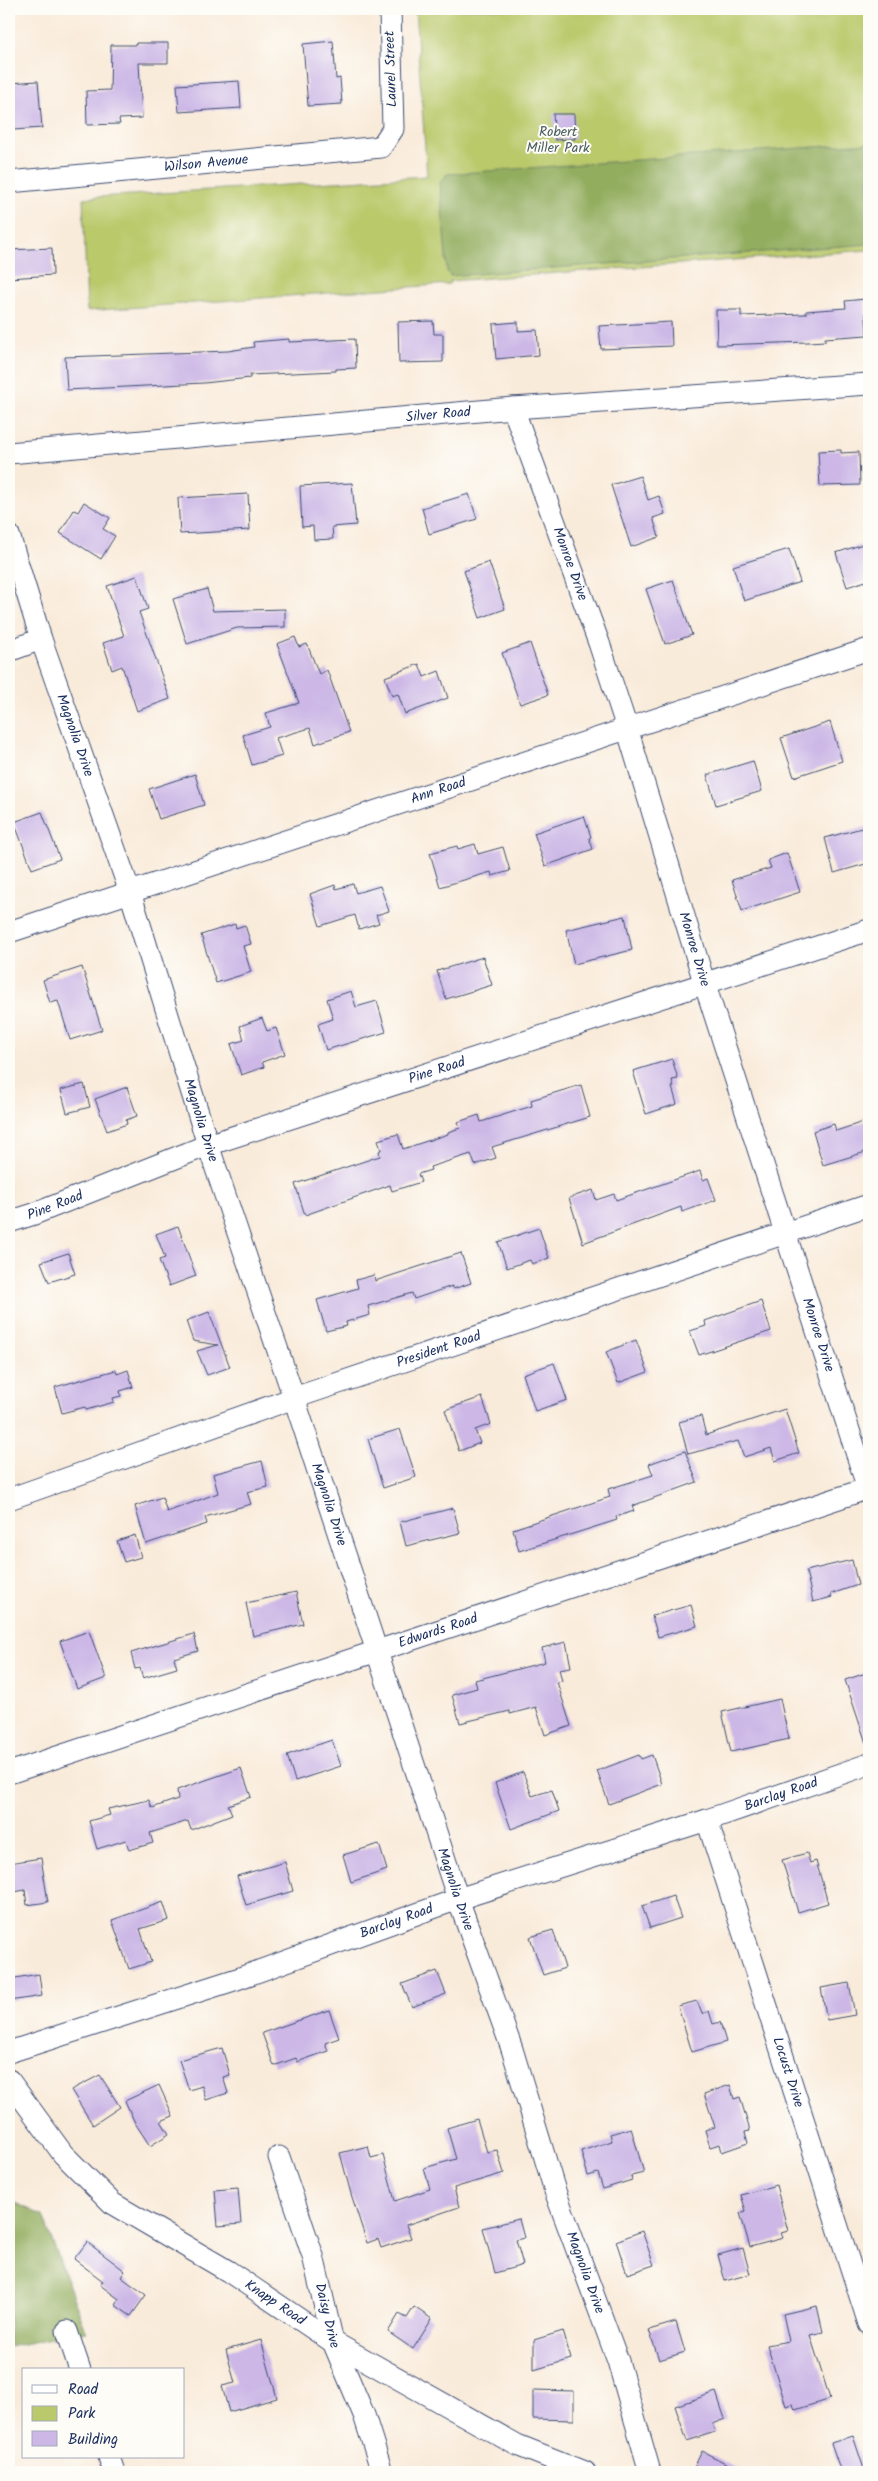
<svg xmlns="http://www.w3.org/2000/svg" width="878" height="2481" font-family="Kalam,sans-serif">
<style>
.green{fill:#bac96b;stroke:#6a7c64}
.forest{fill:#93ad5f;stroke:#576e5e}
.building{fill:#ccb7e6}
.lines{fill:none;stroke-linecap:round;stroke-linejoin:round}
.street-casing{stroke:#3c4b71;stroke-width:23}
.street{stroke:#fff;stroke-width:21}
.labels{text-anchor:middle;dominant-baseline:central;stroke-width:4;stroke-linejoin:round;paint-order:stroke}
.street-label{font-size:14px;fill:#1b2f5e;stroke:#fdfcf7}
.park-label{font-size:14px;fill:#4b5d62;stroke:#fdfcf7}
</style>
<rect width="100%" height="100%" fill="#fdfcf7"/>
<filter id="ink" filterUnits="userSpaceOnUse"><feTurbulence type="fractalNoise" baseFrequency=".02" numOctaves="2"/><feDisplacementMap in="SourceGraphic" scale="10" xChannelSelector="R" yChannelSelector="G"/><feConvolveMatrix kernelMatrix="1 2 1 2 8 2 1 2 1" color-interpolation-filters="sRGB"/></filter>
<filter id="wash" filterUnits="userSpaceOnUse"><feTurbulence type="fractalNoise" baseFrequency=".0096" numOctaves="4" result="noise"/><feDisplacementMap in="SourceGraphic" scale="20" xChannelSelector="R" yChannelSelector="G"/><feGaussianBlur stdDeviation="1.12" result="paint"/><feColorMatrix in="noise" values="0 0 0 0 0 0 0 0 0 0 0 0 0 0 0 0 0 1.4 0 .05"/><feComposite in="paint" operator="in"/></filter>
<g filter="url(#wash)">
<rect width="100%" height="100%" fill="#f9ebda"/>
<!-- green -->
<path class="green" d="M415,9H869V250L450,281V284L87,311L83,198L427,176Z"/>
<!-- forest -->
<g class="forest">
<path d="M869,143V244L450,276L447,271L440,182L447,174Z"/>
<path d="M14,2202L43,2216L86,2331L9,2347V2203Z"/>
</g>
<g id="blocks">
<!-- building -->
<g class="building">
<path d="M333,41L336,79L340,78L342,104L308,106L303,44Z"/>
<path d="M136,43H168V63H139L142,118L119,119L120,124L87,125L86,91L110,90L111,45H136Z"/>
<path d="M38,81L42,128L13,130L12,117H9V83Z"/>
<path d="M239,81L241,108L179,112L177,85Z"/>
<path d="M553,114H574L575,139L555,140Z"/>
<path d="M52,248L53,275L9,278V250Z"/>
<path d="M865,299L867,335L825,338V341L808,342L717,345L716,310H741V316L806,314V311L846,308L845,301Z"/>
<path d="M433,321L434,334H443V362L399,363L398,322Z"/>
<path d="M518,322V331L537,330L539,355L496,359L493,324Z"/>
<path d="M671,322L672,346L601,349L599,326Z"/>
<path d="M289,339V342L355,339L356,368L336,369V371L250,375V378L204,383L67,390L65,357L228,351L254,347L253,342Z"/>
<path d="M841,450V453L859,452L860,485L820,486L818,451Z"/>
<path d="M640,476L648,500L659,496L665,514L653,518L659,537L631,547L611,485Z"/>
<path d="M352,483L356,525L332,527L333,539L314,540L313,526L302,527L300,486Z"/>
<path d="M248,494L250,530L180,534L178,498Z"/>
<path d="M469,494L477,519L429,534L422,508Z"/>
<path d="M84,502L110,518L103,529L115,536L101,559L60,533L74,510L78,512Z"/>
<path d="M869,542V580L847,587L836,553Z"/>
<path d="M789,549L800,582L744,601L733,566Z"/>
<path d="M489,562L505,609L480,618L464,571Z"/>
<path d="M137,576L148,609L139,612L170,699L137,711L122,666L112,670L103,643L124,636L107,586Z"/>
<path d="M673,580L692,635L665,644L646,589Z"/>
<path d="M207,589L213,611L285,609V627L237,628L187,644L173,599Z"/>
<path d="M295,637L299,647L307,644L319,674L327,670L349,732L315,744L310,728L276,738L282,756L252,765L243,735L270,727L266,713L299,703L277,644Z"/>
<path d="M530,643L548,695L520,704L502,653Z"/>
<path d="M419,664L424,677L439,671L448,698L405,714L398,694L392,696L385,677Z"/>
<path d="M830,722L842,761L794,777L781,738Z"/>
<path d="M753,761L762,791L716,805L707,775Z"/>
<path d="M195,774L204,805L159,819L149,789Z"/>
<path d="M42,812L60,859L32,869L14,822Z"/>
<path d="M584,816L591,837L589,838L593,849L545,866L534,833Z"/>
<path d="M869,826V863L834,873L825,838Z"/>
<path d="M475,844L478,854L503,847L510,871L492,876L491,872L440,887L430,853L457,846L458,849Z"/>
<path d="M787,853L800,892L742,911L732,880L771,868L768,860Z"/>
<path d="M353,884L356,893L380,886L389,911L376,915L379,923L359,929L355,915L320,926L310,894L335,885L336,889Z"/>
<path d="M625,916L632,950L574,964L566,930Z"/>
<path d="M235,924L236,928L245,925L251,944L243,946L251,972L216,983L201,935Z"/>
<path d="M483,957L492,985L446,999L437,971Z"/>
<path d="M82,967L102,1030L70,1040L58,1001L50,1003L43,980Z"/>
<path d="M351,991L356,1007L377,1001L386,1032L326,1050L318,1024L333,1019L327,999Z"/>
<path d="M262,1018L267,1031L276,1028L285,1054L262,1062L264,1067L241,1075L231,1044L244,1040L240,1026Z"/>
<path d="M672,1059L678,1079L672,1080L674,1087H672L677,1104L646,1114L633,1071Z"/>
<path d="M84,1084L90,1107L67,1113L61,1090Z"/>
<path d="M581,1085L590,1117L492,1147L496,1158L475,1165L471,1154L430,1167L431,1170L418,1174L421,1182L392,1191L390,1185L305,1215L295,1184L380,1156L379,1151L381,1150L378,1140L398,1134L403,1149L448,1134V1132L460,1128L458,1122L479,1115L481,1122L532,1106L531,1100Z"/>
<path d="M127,1087L137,1116L126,1120L127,1124L107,1131L95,1099Z"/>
<path d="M869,1120V1151L823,1165L813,1131L834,1124L836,1131Z"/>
<path d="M700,1171L703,1180L708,1178L716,1200L682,1212L681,1207L583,1243L569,1198L593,1190L596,1200L614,1194L616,1200Z"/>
<path d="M178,1226L196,1276L169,1286L159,1260L165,1258L156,1234Z"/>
<path d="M539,1228L549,1258L532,1264L530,1260L507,1268L498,1242Z"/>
<path d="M68,1253L75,1274L49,1282L41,1262Z"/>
<path d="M461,1253L471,1283L453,1289L452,1286L414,1299L412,1293L368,1306L370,1315L346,1322L347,1326L326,1331L317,1300L358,1288L356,1280L374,1275L375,1281Z"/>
<path d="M761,1301L771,1331L699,1355L690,1331L706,1326L705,1321Z"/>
<path d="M209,1312L230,1367L207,1375L197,1351L218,1345L193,1341L186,1321Z"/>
<path d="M636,1340L648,1372L618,1383L606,1352Z"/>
<path d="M554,1363L567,1400L535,1411L523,1374Z"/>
<path d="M116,1370L117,1374L128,1370L133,1387L120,1391L121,1396L113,1398L114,1402L86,1410L85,1407L62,1413L55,1387Z"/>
<path d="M482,1397L491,1424L475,1430L480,1443L459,1451L445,1410Z"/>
<path d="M785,1409L799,1453L775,1461L771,1448L744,1457L738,1441L688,1454L679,1422L701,1416L706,1435Z"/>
<path d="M400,1429L416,1477L383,1488L368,1439Z"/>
<path d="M685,1451L697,1482L632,1506L634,1511L616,1517L617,1520L519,1551L513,1529L610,1497L608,1489L653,1475L649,1464Z"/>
<path d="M262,1461L268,1487L247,1492L251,1504L205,1517L207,1524L146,1544L135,1506L162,1497L167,1512L218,1493L213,1474Z"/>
<path d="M453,1508L460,1533L406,1546L400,1522Z"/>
<path d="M135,1535L141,1557L124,1562L117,1541Z"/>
<path d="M852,1560L858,1585L831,1594L832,1597L813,1602L806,1571Z"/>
<path d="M296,1592L303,1624L253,1636L246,1603Z"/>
<path d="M691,1605L697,1626L658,1637L652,1616Z"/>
<path d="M89,1631L106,1678L77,1689L60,1641Z"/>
<path d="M194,1634L198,1651L174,1658L177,1668L143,1678L140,1668L135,1669L131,1653Z"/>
<path d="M566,1642L571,1667L559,1669L562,1681L557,1682L571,1726L545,1735L536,1707L510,1714V1711L460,1723L452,1695L477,1688L475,1680L545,1662L542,1648Z"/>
<path d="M869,1672V1743H866L845,1680Z"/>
<path d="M780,1699L789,1739L731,1752L722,1712Z"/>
<path d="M332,1740L341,1766L295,1781L287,1755Z"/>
<path d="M639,1755L641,1759L652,1755L662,1784L609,1804L597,1771Z"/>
<path d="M241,1768L251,1797L228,1805L232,1814L191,1830L188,1821L150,1833L153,1843L129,1850L126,1840L97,1849L89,1821L110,1815L108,1809L149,1800L152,1808L178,1799L177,1790Z"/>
<path d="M523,1772L532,1796L552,1790L559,1811L511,1829L495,1783Z"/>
<path d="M379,1844L387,1870L351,1882L343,1855Z"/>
<path d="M807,1853L810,1863L816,1861L828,1903L798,1912L782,1860Z"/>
<path d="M41,1858L48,1902L27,1905L25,1890L9,1893V1863Z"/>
<path d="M285,1862L293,1891L246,1905L237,1876Z"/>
<path d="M673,1896L681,1918L650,1928L642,1906Z"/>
<path d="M163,1902L169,1920L140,1929L151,1962L129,1969L112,1920Z"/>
<path d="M553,1930L565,1968L543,1975L530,1937Z"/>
<path d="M437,1971L446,1994L412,2007L402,1984Z"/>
<path d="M39,1974L42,1996L9,2001V1979Z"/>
<path d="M849,1983L855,2015L827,2020L821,1988Z"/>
<path d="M697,2001L702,2014L709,2011L713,2024L720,2022L726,2042L692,2052L678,2006Z"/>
<path d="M329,2010L339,2038L325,2043L328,2051L297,2062L296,2058L274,2066L262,2033Z"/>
<path d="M222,2048L230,2075L223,2077L228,2093L206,2100L202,2086L189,2090L179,2060Z"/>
<path d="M100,2075L120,2107L93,2125L71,2090Z"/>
<path d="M159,2085L173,2116L161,2121L169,2134L150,2146L135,2123L125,2101Z"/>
<path d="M730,2085L734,2099L740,2097L750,2131L745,2132L748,2143L722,2152L720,2144L710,2147L705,2130L715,2127L704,2094Z"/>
<path d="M477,2119L487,2152L497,2150L504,2173L454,2188L459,2207L406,2225L411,2238L381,2248L378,2239L367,2243L351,2194L340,2153L368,2146L371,2158L383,2155L395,2201L430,2189L424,2168L456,2159L447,2128Z"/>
<path d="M631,2128L644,2173L631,2176L632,2180L603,2189L598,2173L588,2176L581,2151L612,2141L610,2134Z"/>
<path d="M776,2185L788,2231L781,2233L783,2238L750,2247L740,2213L746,2211L741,2195Z"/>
<path d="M238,2188L241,2224L218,2226L215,2190Z"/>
<path d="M519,2219L524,2238L516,2240L523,2265L495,2273L483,2228Z"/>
<path d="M642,2231L654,2265L627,2274L616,2241Z"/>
<path d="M87,2242L125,2271L121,2277L146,2295L131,2316L115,2305L119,2299L100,2285L103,2281L74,2259Z"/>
<path d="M743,2248L750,2274L725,2281L718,2255Z"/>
<path d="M817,2306L823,2332L810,2335L830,2399L795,2410L793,2404L786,2406L767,2345L789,2341L783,2314Z"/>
<path d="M414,2307L432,2319L413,2349L388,2332L399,2314L407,2318Z"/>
<path d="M676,2322L685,2352L659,2360L649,2330Z"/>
<path d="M563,2331L571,2359L534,2370V2340Z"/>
<path d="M261,2340L277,2398L229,2412L222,2386L235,2383L226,2350Z"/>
<path d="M533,2390L574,2391V2420L533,2419Z"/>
<path d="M716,2392L725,2419L712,2424L715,2432L687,2441L675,2406Z"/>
<path d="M853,2436L865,2472H841L831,2443Z"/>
<path d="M702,2451L743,2472H692Z"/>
</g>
</g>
</g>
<g filter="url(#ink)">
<use href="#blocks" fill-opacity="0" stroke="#3c4b71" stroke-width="1"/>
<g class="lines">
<defs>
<g id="street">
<path id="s1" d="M9,182L381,147L393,129L390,9"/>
<path id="s2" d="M513,408L599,643L627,728L705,985L869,1492"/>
<path id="s3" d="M9,453L513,408L869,384"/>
<path id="s4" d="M9,535L41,639L130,892L208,1145L294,1398L458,1899L512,2049L555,2191L618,2361L650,2472"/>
<path d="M9,651L41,639"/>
<path id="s5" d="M9,932L869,649"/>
<path id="s6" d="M9,1222L34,1214L208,1145L869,930"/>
<path id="s7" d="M9,1499L294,1398L869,1205"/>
<path id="s8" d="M9,1773L869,1488"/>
<path id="s9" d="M707,1820L869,2324"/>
<path id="s10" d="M9,2052L237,1979L458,1899L707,1820L869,1764"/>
<path id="s11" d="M9,2080L63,2154L112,2203L228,2271L333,2342L517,2445L585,2472"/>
<path id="s12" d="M279,2157L313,2256L333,2342L364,2415L382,2472"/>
<path d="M67,2331L80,2370"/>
<path d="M109,2457L114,2472"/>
</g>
</defs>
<!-- street casing -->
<use href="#street" class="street-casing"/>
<!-- street -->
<use href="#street" class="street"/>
</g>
</g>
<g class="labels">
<!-- street labels -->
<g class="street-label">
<text transform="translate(391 69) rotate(-92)">Laurel Street</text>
<text stroke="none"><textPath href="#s1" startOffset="198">Wilson Avenue</textPath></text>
<text stroke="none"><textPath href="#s3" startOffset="431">Silver Road</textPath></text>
<text stroke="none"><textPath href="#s2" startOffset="166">Monroe Drive</textPath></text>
<text stroke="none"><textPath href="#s4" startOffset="211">Magnolia Drive</textPath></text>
<text stroke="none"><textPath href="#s5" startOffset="452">Ann Road</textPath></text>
<text stroke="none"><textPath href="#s2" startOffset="571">Monroe Drive</textPath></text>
<text stroke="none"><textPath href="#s6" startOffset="454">Pine Road</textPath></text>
<text stroke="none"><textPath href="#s4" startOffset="616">Magnolia Drive</textPath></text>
<text stroke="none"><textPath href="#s6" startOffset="49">Pine Road</textPath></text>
<text stroke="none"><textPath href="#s2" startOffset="976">Monroe Drive</textPath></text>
<text stroke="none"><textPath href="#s7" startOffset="455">President Road</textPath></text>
<text stroke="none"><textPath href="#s4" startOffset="1021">Magnolia Drive</textPath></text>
<text stroke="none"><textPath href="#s8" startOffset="452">Edwards Road</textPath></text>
<text stroke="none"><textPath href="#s10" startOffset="814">Barclay Road</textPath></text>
<text stroke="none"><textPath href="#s4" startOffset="1426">Magnolia Drive</textPath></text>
<text stroke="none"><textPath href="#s10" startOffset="409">Barclay Road</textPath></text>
<text stroke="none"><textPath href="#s9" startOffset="265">Locust Drive</textPath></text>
<text stroke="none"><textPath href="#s4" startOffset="1831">Magnolia Drive</textPath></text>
<text stroke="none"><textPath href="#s11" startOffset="352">Knapp Road</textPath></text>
<text stroke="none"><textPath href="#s12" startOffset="166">Daisy Drive</textPath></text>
</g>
<!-- park labels -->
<g class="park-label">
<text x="558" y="132">Robert<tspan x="558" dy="16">Miller Park</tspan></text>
</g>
</g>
<!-- margin -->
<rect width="878" height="2481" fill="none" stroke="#fdfcf7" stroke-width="30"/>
<!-- legend -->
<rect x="22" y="2368" width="162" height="90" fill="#fdfcf7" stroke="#a3aaba"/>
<rect x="32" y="2385" width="25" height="8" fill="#ffffff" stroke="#a3aaba"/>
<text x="68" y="2394" font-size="15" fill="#1b2f5e">Road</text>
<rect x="32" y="2406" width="25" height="15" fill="#bac96b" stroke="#a3aaba"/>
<text x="68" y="2418" font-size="15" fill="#1b2f5e">Park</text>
<rect x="32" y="2431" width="25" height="15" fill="#ccb7e6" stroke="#a3aaba"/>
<text x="68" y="2444" font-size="15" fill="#1b2f5e">Building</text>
</svg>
